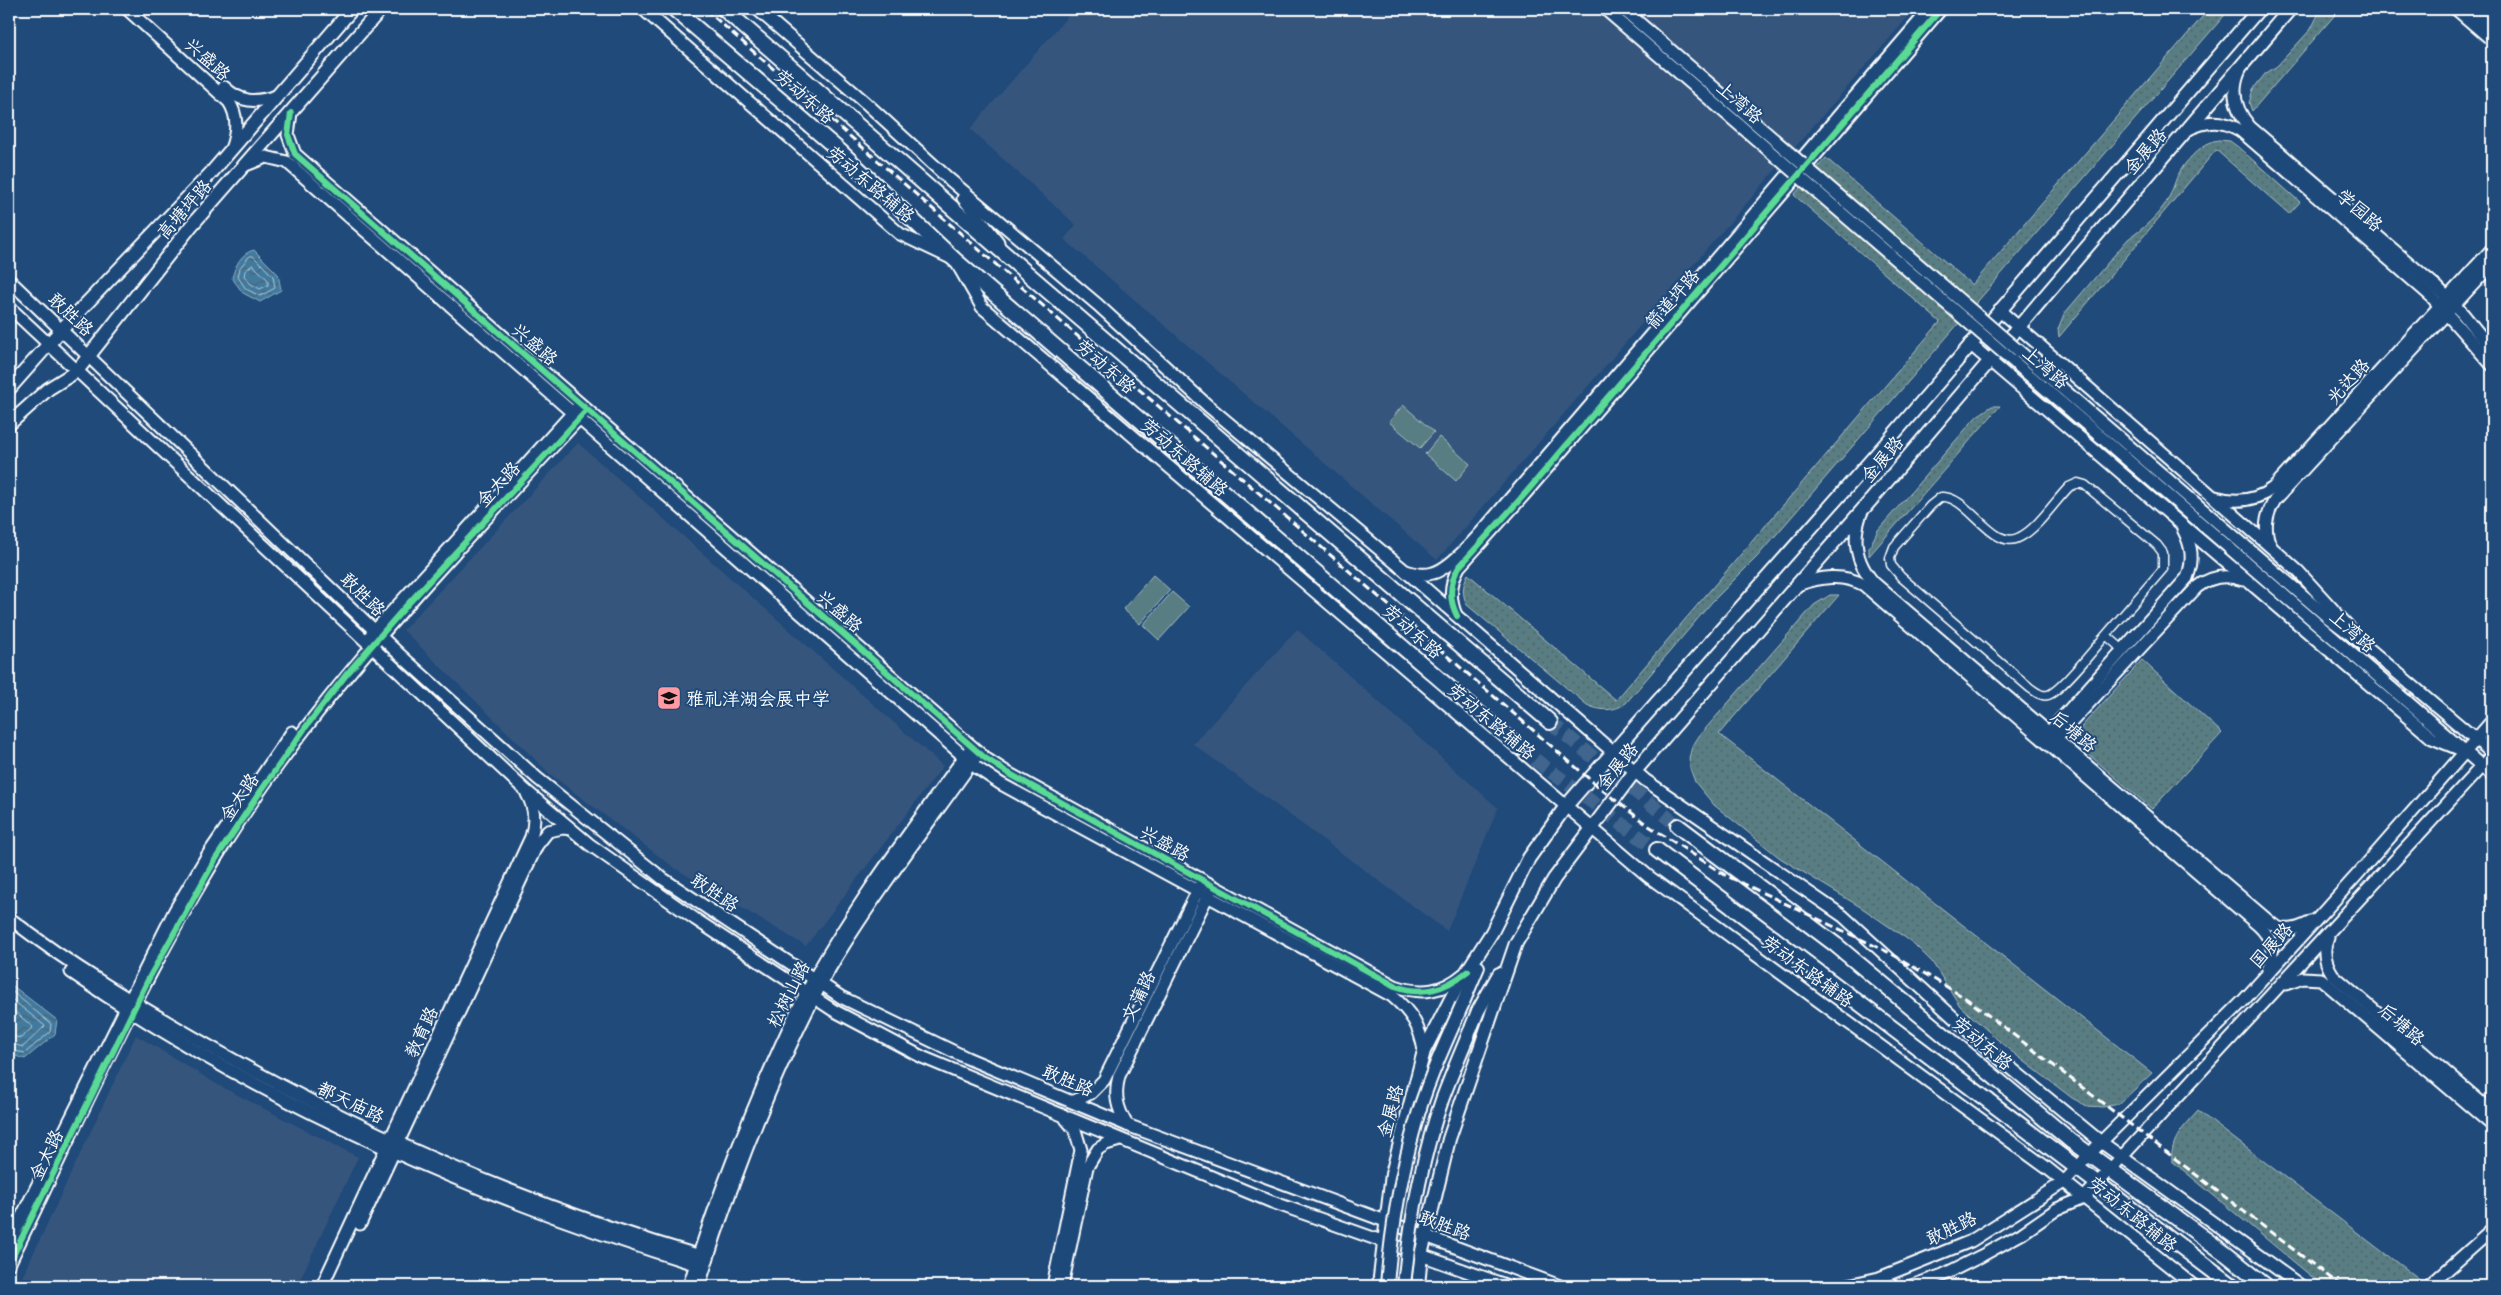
<svg xmlns="http://www.w3.org/2000/svg" width="2501" height="1295" font-family="Delius,'LXGW WenKai TC',sans-serif">
<style>
.built{fill:#34557d}
.green{fill:url(#green-dots);stroke:#acbec0}
.pitch{fill:#597d82;stroke:#acbec0}
.water{fill:url(#water-waves);stroke:#8eafc5}
.lines{fill:none;stroke-linecap:round;stroke-linejoin:round}
.shore{stroke:#b3cad8;stroke-width:1}
.highway-tunnel{stroke:#41658e;stroke-width:14;stroke-dasharray:14 7;stroke-linecap:butt}
.street-casing{stroke:#fff;stroke-width:11}
.secondary-casing{stroke:#fff;stroke-width:15}
.primary-casing{stroke:#fff;stroke-width:16}
.highway-casing{stroke:#fff;stroke-width:18}
.street{stroke:#1f4a7a;stroke-width:8}
.secondary{stroke:#1f4a7a;stroke-width:11}
.primary{stroke:#1f4a7a;stroke-width:12}
.highway{stroke:#1f4a7a;stroke-width:14}
.rail{stroke:#fff;stroke-width:3;stroke-dasharray:8 4;stroke-linecap:butt}
.secondary-bridge-casing{stroke:#fff;stroke-width:15;stroke-linecap:butt}
.primary-bridge-casing{stroke:#fff;stroke-width:16;stroke-linecap:butt}
.secondary-bridge{stroke:#1f4a7a;stroke-width:11}
.primary-bridge{stroke:#1f4a7a;stroke-width:12}
.cycleway-casing{stroke:#1f4a7a;stroke-width:9}
.cycleway{stroke:#5adb95;stroke-width:6}
.labels{text-anchor:middle;dominant-baseline:central;stroke-width:4;stroke-linejoin:round;paint-order:stroke}
.street-label{font-size:18px;fill:#fff;stroke:#1f4a7a}
.poi-label{font-size:18px;fill:#fff;stroke:#1f4a7a;text-anchor:start}
</style>
<defs>
<pattern id="green-dots" width="8" height="8" patternUnits="userSpaceOnUse" patternTransform="scale(1.25)"><rect width="8" height="8" fill="#597d82"/><path d="M2 2h.1M6 6h.1" fill="none" stroke="#526467" stroke-width="1.8" stroke-linecap="round"/></pattern>
<pattern id="water-waves" width="16" height="10" patternUnits="userSpaceOnUse" patternTransform="scale(1.25)"><rect width="16" height="10" fill="#427a9e"/><path d="M0 5q4-4 8 0t8 0" fill="none" stroke="#476375"/></pattern>
</defs>
<rect width="100%" height="100%" fill="#1f4a7a"/>
<filter id="ink" filterUnits="userSpaceOnUse"><feTurbulence type="fractalNoise" baseFrequency=".02" numOctaves="2"/><feDisplacementMap in="SourceGraphic" scale="10" xChannelSelector="R" yChannelSelector="G"/><feConvolveMatrix kernelMatrix="1 2 1 2 8 2 1 2 1" color-interpolation-filters="sRGB"/></filter>
<g filter="url(#ink)">
<!-- built -->
<g class="built">
<path d="M1074,9H1915L1437,560L1064,239L1076,225L970,129Z"/>
<path d="M578,443L943,766L806,946L676,869L550,774L403,630Z"/>
<path d="M1297,629L1498,808L1447,931L1193,744Z"/>
<path d="M136,1035L220,1086L358,1157L297,1286H18Z"/>
</g>
<!-- green -->
<g class="green">
<path d="M2209,9H2230L1757,557L1712,602L1626,703C1614,712 1600,711 1587,705L1467,605C1462,594 1462,586 1468,574L1616,700L1940,322L1794,195L1826,158L1972,285Z"/>
<path d="M2321,9H2340L2252,111L2249,103L2253,89L2265,74L2277,66L2311,29Z"/>
<path d="M2219,140L2230,141L2238,147L2300,202L2289,214L2216,150L2059,337L2058,329L2064,314L2128,239C2142,230 2160,214 2168,199C2172,192 2174,184 2177,177C2184,162 2203,141 2219,140Z"/>
<path d="M1992,406H2000L1869,556V548L1878,530L1977,416Z"/>
<path d="M1830,595H1839L1719,734L2152,1073L2119,1104L2103,1107L2087,1106L2072,1098L2007,1048L1960,1006L1932,962L1913,943L1862,908L1780,858L1714,805L1695,782L1690,768L1689,758L1692,747L1699,736L1814,605Z"/>
<path d="M2142,660L2222,733L2152,809L2087,753C2079,744 2078,738 2082,726Z"/>
<path d="M2198,1111L2421,1281L2415,1286H2323L2172,1161C2170,1139 2184,1127 2198,1111Z"/>
</g>
<!-- pitch -->
<g class="pitch">
<path d="M1403,405L1434,432L1420,448L1389,422Z"/>
<path d="M1439,437L1470,464L1456,481L1425,454Z"/>
<path d="M1153,575L1170,590L1140,624L1123,609Z"/>
<path d="M1172,592L1189,607L1159,640L1143,625Z"/>
</g>
<!-- water -->
<g class="water">
<path d="M254,250L278,274L281,290L260,302L243,293L232,278C235,266 241,253 254,250Z"/>
<path d="M9,983L57,1020L55,1034L25,1059L9,1054Z"/>
</g>
<g class="lines">
<!-- shore -->
<g class="shore">
<path d="M250,256H253L273,276L275,288L260,296L246,289L238,277L240,268Z"/>
<path d="M253,265L268,280V285L260,289L251,284L244,276L245,271Z"/>
<path d="M9,989L51,1024L50,1032L25,1053L9,1050"/>
<path d="M9,997L45,1026L23,1047L9,1043"/>
<path d="M9,1007L33,1027L21,1038L9,1036"/>
</g>
<!-- highway-tunnel -->
<g class="highway-tunnel">
<path d="M1550,722L1678,826"/>
<path d="M1518,747L1657,850"/>
</g>
<defs>
<path id="street" d="M2106,635C2096,647 2060,692 2048,695C2041,697 2035,691 2030,688L1901,577L1891,565L1890,558L1894,547L1931,505L1941,497C1968,494 1993,553 2020,537C2038,528 2055,501 2069,487L2078,483L2085,485L2157,545L2163,553V569L2106,635L2123,650"/>
<g id="secondary">
<path d="M127,9L229,102C239,117 237,133 231,149"/>
<path d="M643,9L900,234L955,260L982,307L1648,876L2047,1168L2194,1286"/>
<path d="M757,9L866,103L949,179L1098,305L1207,405L1403,569L1645,780L1843,916L1989,1050L2101,1142L2301,1286"/>
<path d="M2456,9L2492,40"/>
<path d="M2469,9L2492,28"/>
<path d="M2240,69C2230,91 2235,110 2250,127L2438,288L2463,314L2492,350"/>
<path d="M224,87C241,103 255,103 277,96"/>
<path d="M291,113L288,135L295,154L985,758L1008,773L1395,986C1422,995 1443,992 1464,974"/>
<path d="M2187,130C2206,120 2222,119 2241,131L2431,296L2492,365"/>
<path d="M246,165L266,157L287,162L977,768L1001,784L1392,996C1411,1012 1420,1026 1424,1051"/>
<path d="M963,198L998,242"/>
<path d="M9,280L398,653L537,778L662,878L841,997L967,1058L1127,1125L1560,1286"/>
<path d="M9,307L525,790L589,844L695,919L833,1010L922,1057L1272,1202L1508,1286"/>
<path d="M1999,310L2272,548L2298,571L2348,626"/>
<path d="M1970,344L2432,738L2464,751"/>
<path d="M2101,422L2329,618L2362,643L2492,753"/>
<path d="M2094,431L2492,775"/>
<path d="M2215,497C2236,503 2256,501 2273,488L2492,249"/>
<path d="M1862,511C1851,538 1856,563 1874,583L2272,924C2286,934 2300,928 2313,921"/>
<path d="M2271,546C2263,531 2266,514 2275,500L2492,264"/>
<path d="M1406,571C1415,574 1424,576 1433,573C1458,566 1498,511 1517,491L1930,9"/>
<path d="M1797,585C1820,577 1842,573 1864,585L2258,925C2272,938 2276,952 2268,970"/>
<path d="M1456,615C1449,599 1450,583 1459,567L1523,496L1941,9"/>
<path d="M370,636L578,407"/>
<path d="M2044,738L2187,578C2194,560 2192,546 2183,529"/>
<path d="M2051,744L2197,587C2211,576 2226,574 2243,580"/>
<path d="M9,918C71,966 139,1006 207,1045C365,1135 532,1207 707,1258"/>
<path d="M2328,937C2322,950 2325,963 2333,975L2492,1112"/>
<path d="M71,972C264,1105 481,1199 704,1267"/>
<path d="M2286,984L2303,978L2321,979L2492,1125"/>
<path d="M1074,1101L1091,1093L1104,1080L1201,884"/>
<path d="M1127,1125C1117,1108 1114,1095 1119,1076L1210,891"/>
<path d="M360,1224L537,845L548,831L563,828L571,829"/>
<path d="M9,1242L175,910L207,856L292,732"/>
<path d="M9,1264C75,1129 136,989 214,861C315,694 453,555 585,412"/>
<path d="M322,1286L531,837C536,821 535,808 527,794"/>
<path d="M689,1286C710,1217 736,1150 764,1084C778,1051 792,1019 809,988C853,907 914,827 968,752"/>
<path d="M699,1286C719,1220 743,1155 770,1091C790,1045 811,999 837,956C879,888 929,823 975,758"/>
<path d="M1053,1286L1081,1150L1075,1130L1066,1119"/>
<path d="M1062,1286L1087,1167L1098,1149L1106,1144L1120,1140"/>
<path d="M1844,1286L1879,1278L1971,1241L2064,1182L2101,1142L2243,1001L2357,875L2492,721"/>
<path d="M1911,1286L1943,1275L1981,1256L2021,1234L2057,1209L2084,1198L2492,755"/>
<path d="M2429,1286L2492,1230"/>
</g>
<g id="primary">
<path d="M9,389L62,329L211,173L352,9"/>
<path d="M9,424L48,389L77,371L191,226L381,9"/>
<path d="M1462,1005L1478,967"/>
<path d="M1478,1011L1499,974"/>
<path d="M1379,1286L1392,1174L1424,1051L1457,987L1492,932L1529,858L1566,806L1613,752L1888,441L2259,9"/>
<path d="M1418,1286L1421,1255L1449,1139L1516,943L1554,879L1635,771L1871,500L2290,9"/>
</g>
<g id="highway">
<path d="M674,9L841,152L955,260L1518,747"/>
<path d="M724,9L1013,261L1550,722"/>
<path d="M1678,826L1836,945L2071,1141L2226,1254L2266,1286"/>
<path d="M1657,850L2233,1286"/>
</g>
</defs>
<!-- street casing -->
<use href="#street" class="street-casing"/>
<!-- secondary casing -->
<use href="#secondary" class="secondary-casing"/>
<!-- primary casing -->
<use href="#primary" class="primary-casing"/>
<!-- highway casing -->
<use href="#highway" class="highway-casing"/>
<!-- street -->
<use href="#street" class="street"/>
<!-- secondary -->
<use href="#secondary" class="secondary"/>
<!-- primary -->
<use href="#primary" class="primary"/>
<!-- highway -->
<use href="#highway" class="highway"/>
<!-- rail -->
<path class="rail" d="M705,9L1090,347L1601,789L1646,824L1725,875L1892,954L1967,999L2341,1286"/>
<defs>
<g id="secondary-bridge">
<path d="M1605,9L2094,431"/>
<path d="M1623,9L2101,422"/>
</g>
<g id="primary-bridge">
<path d="M1387,1286C1391,1232 1400,1178 1415,1125C1426,1084 1445,1044 1462,1005"/>
<path d="M1404,1286C1410,1223 1421,1160 1442,1100C1453,1070 1466,1041 1478,1011"/>
</g>
</defs>
<!-- secondary-bridge casing -->
<use href="#secondary-bridge" class="secondary-bridge-casing"/>
<!-- primary-bridge casing -->
<use href="#primary-bridge" class="primary-bridge-casing"/>
<!-- secondary-bridge -->
<use href="#secondary-bridge" class="secondary-bridge"/>
<!-- primary-bridge -->
<use href="#primary-bridge" class="primary-bridge"/>
<defs>
<g id="cycleway">
<path d="M291,113L288,135L295,154L985,758L1008,773L1395,986C1424,996 1444,990 1468,971"/>
<path d="M1457,616C1449,600 1449,583 1459,567L1523,496L1941,9"/>
<path d="M9,1264L149,978L215,860L256,798L305,728L346,675L407,605L587,410"/>
</g>
</defs>
<!-- cycleway casing -->
<use href="#cycleway" class="cycleway-casing"/>
<!-- cycleway -->
<use href="#cycleway" class="cycleway"/>
</g>
</g>
<!-- icons -->
<defs>
<symbol id="school-square" viewBox="-11 -11 22 22"><rect x="-9" y="-9" width="18" height="18" rx="4" fill="#ff9aa2" stroke="#1f4a7a"/><path d="M0-5L7-2L0 1L-7-2ZM-4 1L0 2.5L4 1V4Q0 6-4 4Z" fill="#111"/></symbol>
</defs>
<g fill-rule="evenodd">
<use href="#school-square" x="655" y="684" width="28" height="28"/>
</g>
<g class="labels">
<!-- street labels -->
<g class="street-label">
<text transform="translate(208 59) rotate(42)">兴盛路</text>
<text transform="translate(805 96) rotate(41)">劳动东路</text>
<text transform="translate(1740 102) rotate(41)">上湾路</text>
<text transform="translate(2145 151) rotate(-49)">金展路</text>
<text transform="translate(871 184) rotate(40)">劳动东路辅路</text>
<text transform="translate(184 209) rotate(-49)">高塘坪路</text>
<text transform="translate(2360 210) rotate(41)">学园路</text>
<text transform="translate(1672 299) rotate(-49)">箭道坪路</text>
<text transform="translate(71 314) rotate(43)">敢胜路</text>
<text transform="translate(535 344) rotate(41)">兴盛路</text>
<text transform="translate(1106 366) rotate(41)">劳动东路</text>
<text transform="translate(2046 367) rotate(41)">上湾路</text>
<text transform="translate(2348 381) rotate(-48)">光达路</text>
<text transform="translate(1185 457) rotate(41)">劳动东路辅路</text>
<text transform="translate(1882 459) rotate(-50)">金展路</text>
<text transform="translate(498 484) rotate(-47)">金太路</text>
<text transform="translate(363 594) rotate(44)">敢胜路</text>
<text transform="translate(840 611) rotate(41)">兴盛路</text>
<text transform="translate(1413 631) rotate(41)">劳动东路</text>
<text transform="translate(2353 631) rotate(41)">上湾路</text>
<text transform="translate(1492 721) rotate(40)">劳动东路辅路</text>
<text transform="translate(2074 731) rotate(40)">后塘路</text>
<text transform="translate(1617 766) rotate(-51)">金展路</text>
<text transform="translate(239 797) rotate(-56)">金太路</text>
<text transform="translate(1165 843) rotate(29)">兴盛路</text>
<text transform="translate(715 892) rotate(34)">敢胜路</text>
<text transform="translate(2271 945) rotate(-48)">国展路</text>
<text transform="translate(1808 971) rotate(36)">劳动东路辅路</text>
<text transform="translate(788 994) rotate(-63)">松树山路</text>
<text transform="translate(1138 996) rotate(-64)">文蒲路</text>
<text transform="translate(2402 1024) rotate(41)">后塘路</text>
<text transform="translate(421 1032) rotate(-65)">教育路</text>
<text transform="translate(1983 1043) rotate(40)">劳动东路</text>
<text transform="translate(1068 1080) rotate(23)">敢胜路</text>
<text transform="translate(351 1102) rotate(26)">都天庙路</text>
<text transform="translate(1390 1111) rotate(-75)">金展路</text>
<text transform="translate(46 1155) rotate(-64)">金太路</text>
<text transform="translate(2133 1214) rotate(39)">劳动东路辅路</text>
<text transform="translate(1445 1225) rotate(20)">敢胜路</text>
<text transform="translate(1951 1228) rotate(-26)">敢胜路</text>
</g>
<!-- poi labels -->
<g class="poi-label">
<text x="686" y="698">雅礼洋湖会展中学</text>
</g>
</g>
<!-- margin -->
<rect width="2501" height="1295" fill="none" stroke="#1f4a7a" stroke-width="30"/>
<rect x="15" y="15" width="2471" height="1265" fill="none" stroke="#fff" stroke-width="2" filter="url(#ink)"/>
</svg>
